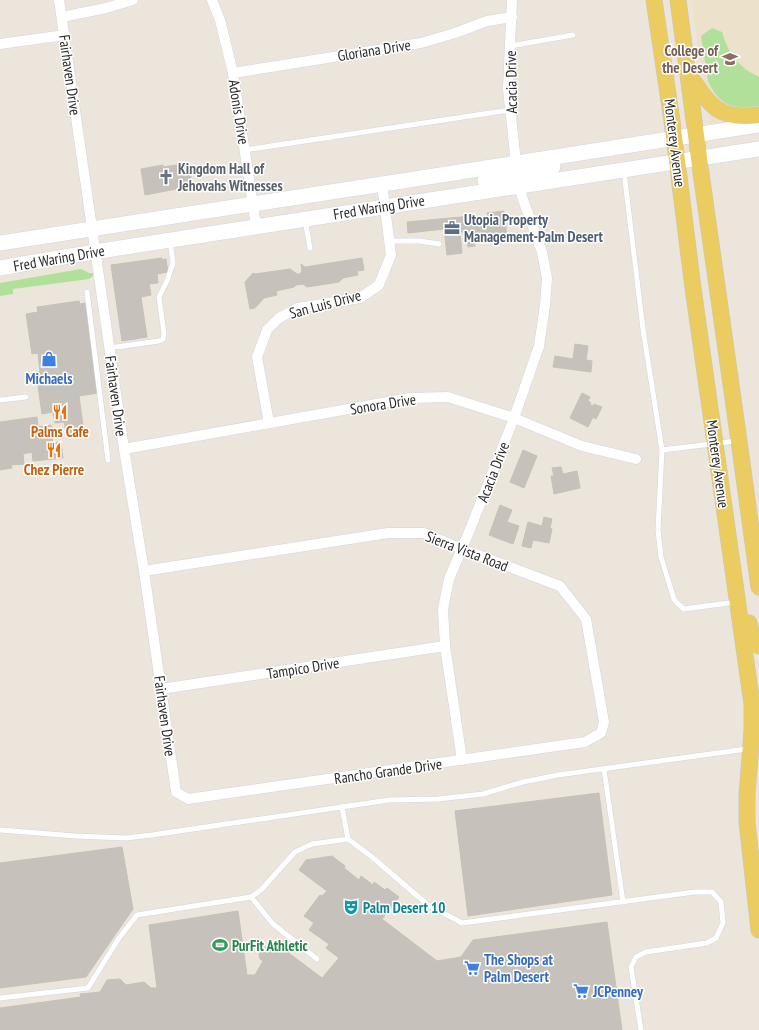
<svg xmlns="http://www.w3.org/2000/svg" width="759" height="1030" font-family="'PT Sans Narrow',sans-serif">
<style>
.education{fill:#ece2cc}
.green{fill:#b1e09a}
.building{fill:#c6c2bb;stroke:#c6c1b6}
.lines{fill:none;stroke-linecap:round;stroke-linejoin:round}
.service-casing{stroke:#d1d4e2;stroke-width:6}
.minor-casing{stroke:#d1d4e2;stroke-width:11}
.secondary-casing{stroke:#d1d4e2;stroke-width:16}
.primary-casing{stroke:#c7c7c7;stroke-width:17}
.service{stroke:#fff;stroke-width:5}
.minor{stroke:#fff;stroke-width:10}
.secondary{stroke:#fff;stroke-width:15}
.primary{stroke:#ebcc61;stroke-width:16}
.labels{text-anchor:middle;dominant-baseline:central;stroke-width:3;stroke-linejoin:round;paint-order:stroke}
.street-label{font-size:15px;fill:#292929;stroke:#fff}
.education-label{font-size:15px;font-weight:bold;fill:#785e54;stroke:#fff;text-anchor:end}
.worship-label{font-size:15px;font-weight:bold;fill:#5b616d;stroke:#fff;text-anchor:start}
.service-label{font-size:15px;font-weight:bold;fill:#4e5e75;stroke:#fff;text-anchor:start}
.shop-label{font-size:15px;font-weight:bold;fill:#366cbe;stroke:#fff;text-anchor:start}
.food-label{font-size:15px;font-weight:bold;fill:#c56008;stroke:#fff}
.culture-label{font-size:15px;font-weight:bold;fill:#0d838f;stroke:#fff;text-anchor:start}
.leisure-label{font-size:15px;font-weight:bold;fill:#27864d;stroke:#fff;text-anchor:start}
</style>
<rect width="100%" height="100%" fill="#ebe5dc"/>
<!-- education -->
<path class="education" d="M691,0H759V117L710,124Z"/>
<!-- green -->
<g class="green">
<path d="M712,28L722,32C728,53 739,68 759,77V106C733,109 720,107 708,81L701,36Z"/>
<path d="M81,269L89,273H93V276L89,279L13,289V294L0,296V283Z"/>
</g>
<!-- building -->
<g class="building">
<path d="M189,163L192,186L145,195L141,169L163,165V167Z"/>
<path d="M504,211L507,238L491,240V235L474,236L475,246L468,247L466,232H460L462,253L447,255L444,229L408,233L407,222L472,216L473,218L488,216L487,213Z"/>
<path d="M162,258V260L166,259L168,272L157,274L158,283L149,284L151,295L141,297L147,337L122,341L111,265Z"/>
<path d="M362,258L364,270L357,271L358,275L343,278L339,282L307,287L303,284L296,285L294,287L276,291L277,295L264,298L255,308L250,309L245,282L253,273L255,274L290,269L297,274H300L302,271L301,264L305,267Z"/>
<path d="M79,301L80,304L85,303L98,393L79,396L84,433L71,435L70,431H66L64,422L55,423L53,412L42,414L36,372H40L38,353L32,354L26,314L38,312L37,307Z"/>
<path d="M575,344L588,346L586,360L592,361L591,372L553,367L555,356L573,359Z"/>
<path d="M582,393L590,397L588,401L591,403L590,405L593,406L594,404L602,407L596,419L593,417L588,427L570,418Z"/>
<path d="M37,417L38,427L51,425L53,443L61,442L63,458L33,461L32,452L23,454L24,464L11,465L12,468L0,470V422Z"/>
<path d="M523,450L537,456L524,488L510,482Z"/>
<path d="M561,467L563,474L577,471L580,488L554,494L551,476H554L552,468Z"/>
<path d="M500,505L512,510L507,522L519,526L513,544L489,535Z"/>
<path d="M544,517L552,519L550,528L552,529L549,543L533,540L531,548L522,546L528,522L542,526Z"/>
<path d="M599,793L612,895L468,916L455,811Z"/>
<path d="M122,847L133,909L86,977L0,988V863Z"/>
<path d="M332,856L345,866L344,868L359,880L361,876L373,885L374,882L385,890L387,888L399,897L382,919L368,920L339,958L326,948L329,944L309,930L314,923L304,916L320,895L322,896L327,891L299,870L306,860Z"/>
<path d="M238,911L247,975H255L263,961L260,959L259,954L264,948L278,945L322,978L339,958L368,920L382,919L437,961L461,957L473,940L607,922L622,1030H0V1008L81,997L80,994L100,992L107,980L120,979L126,985L144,982L151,988H157L149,925Z"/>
</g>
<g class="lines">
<defs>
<g id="service">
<path d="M510,46L573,35"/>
<path d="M245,150L510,110"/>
<path d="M624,172L643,329L662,450L658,530L661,557L674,599L678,604L684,609L736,602"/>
<path d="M305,220L310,248"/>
<path d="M390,241H420L439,244"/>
<path d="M87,292L108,460"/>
<path d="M109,348L159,341L163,339L164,334L159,297L167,281L173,263L170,241"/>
<path d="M0,400L26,397"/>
<path d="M662,450L736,441"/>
<path d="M604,769L623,902"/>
<path d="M342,807L348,839"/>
<path d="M0,830L75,836L126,838L152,835L389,800L438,799L483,794L523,782L558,775L747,749"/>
<path d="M251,897L273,924L317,959"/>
<path d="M0,998L88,988L119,938L137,915L251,897L261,890L295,852L312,844L348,839L372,857L428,905L462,923L695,892H712L721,902L723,923L716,938L707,943L646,952L636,957L631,967L641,1030"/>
</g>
<g id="minor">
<path d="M59,0L124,449L144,571L176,792L188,799L585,742L601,733L604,722L586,619L560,586L462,549L424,533H388L144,571"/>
<path d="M212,0L220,20L233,73L256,226"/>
<path d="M512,0L508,89L516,163"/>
<path d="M62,17L106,8L133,0"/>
<path d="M0,44L65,35"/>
<path d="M233,73L421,43L455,33L487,21L512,17"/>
<path d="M269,423L257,357L267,330L279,318L298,308L360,298L379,285L391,255L382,184"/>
<path d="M124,449L410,398L448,397L514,418L582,446L636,459"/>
<path d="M161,689L445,646"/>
<path d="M462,760L445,646L443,609L449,579L471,527L514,418L539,346L545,305L547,278L542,252L522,197L520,186"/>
</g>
<g id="secondary">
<path d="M485,181L504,178L512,173L516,163"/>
<path d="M520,186L527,174L532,171L553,167"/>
<path d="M0,243L428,177L759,125"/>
<path d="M0,268C76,254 152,243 229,231C405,203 582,177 759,149"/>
</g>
<g id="primary">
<path d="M654,0L672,121L693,288L752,704V731L747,795V822L759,930"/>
<path d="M678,0L701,173L739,441L759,587"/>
<path d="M690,76C711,107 719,120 759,115"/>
<path d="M749,623L753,641L759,646"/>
</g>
</defs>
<!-- service casing -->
<use href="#service" class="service-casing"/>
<!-- minor casing -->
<use href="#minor" class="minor-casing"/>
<!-- secondary casing -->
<use href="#secondary" class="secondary-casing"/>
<!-- primary casing -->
<use href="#primary" class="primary-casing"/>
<!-- service -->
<use href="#service" class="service"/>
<!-- minor -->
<use href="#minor" class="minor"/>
<!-- secondary -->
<use href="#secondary" class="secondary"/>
<!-- primary -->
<use href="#primary" class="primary"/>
</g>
<!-- icons -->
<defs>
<symbol id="university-bare" viewBox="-9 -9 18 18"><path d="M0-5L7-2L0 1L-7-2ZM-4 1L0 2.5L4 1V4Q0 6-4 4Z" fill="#8d6e63" stroke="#fff" stroke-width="2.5" paint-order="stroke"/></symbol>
<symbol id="church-bare" viewBox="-9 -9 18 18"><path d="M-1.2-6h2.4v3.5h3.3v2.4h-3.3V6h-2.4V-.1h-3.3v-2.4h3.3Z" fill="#6b7280" stroke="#fff" stroke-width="2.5" paint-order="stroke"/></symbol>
<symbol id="office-bare" viewBox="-9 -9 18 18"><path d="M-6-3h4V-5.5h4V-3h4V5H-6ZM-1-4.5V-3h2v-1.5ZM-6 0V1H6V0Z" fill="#5c6f8a" stroke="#fff" stroke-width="2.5" paint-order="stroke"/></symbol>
<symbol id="shop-bare" viewBox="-9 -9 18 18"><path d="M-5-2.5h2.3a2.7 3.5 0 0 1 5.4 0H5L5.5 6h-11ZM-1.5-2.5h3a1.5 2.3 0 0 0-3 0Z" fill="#3f7fe0" stroke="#fff" stroke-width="2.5" paint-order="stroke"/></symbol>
<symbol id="restaurant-bare" viewBox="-9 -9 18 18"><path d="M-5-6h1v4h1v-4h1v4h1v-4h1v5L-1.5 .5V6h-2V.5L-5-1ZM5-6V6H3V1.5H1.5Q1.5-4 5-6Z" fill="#e8710a" stroke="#fff" stroke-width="2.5" paint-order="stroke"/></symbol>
<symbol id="theatre-bare" viewBox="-9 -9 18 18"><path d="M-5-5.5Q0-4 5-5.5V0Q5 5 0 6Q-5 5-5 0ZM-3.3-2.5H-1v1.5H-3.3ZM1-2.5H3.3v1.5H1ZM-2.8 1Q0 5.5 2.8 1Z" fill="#0f9aa8" stroke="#fff" stroke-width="2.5" paint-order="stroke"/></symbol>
<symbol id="stadium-bare" viewBox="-9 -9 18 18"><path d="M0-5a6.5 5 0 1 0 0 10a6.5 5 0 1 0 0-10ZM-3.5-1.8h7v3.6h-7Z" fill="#2e9e5b" stroke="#fff" stroke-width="2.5" paint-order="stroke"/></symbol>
<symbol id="supermarket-bare" viewBox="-9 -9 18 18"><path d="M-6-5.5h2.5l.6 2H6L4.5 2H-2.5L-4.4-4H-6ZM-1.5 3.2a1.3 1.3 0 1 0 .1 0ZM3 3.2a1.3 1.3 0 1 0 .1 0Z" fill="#3f7fe0" stroke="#fff" stroke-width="2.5" paint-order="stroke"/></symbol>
</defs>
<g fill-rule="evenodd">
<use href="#university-bare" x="719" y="48" width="22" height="22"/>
<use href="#church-bare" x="155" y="166" width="22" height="22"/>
<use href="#office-bare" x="441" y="217" width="22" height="22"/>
<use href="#shop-bare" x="38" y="348" width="22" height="22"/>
<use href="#restaurant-bare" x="49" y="401" width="22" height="22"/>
<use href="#restaurant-bare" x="43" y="439" width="22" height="22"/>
<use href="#theatre-bare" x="340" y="896" width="22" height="22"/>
<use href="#stadium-bare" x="209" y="934" width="22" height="22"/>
<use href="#supermarket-bare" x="461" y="957" width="22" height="22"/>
<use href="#supermarket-bare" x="570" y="980" width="22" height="22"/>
</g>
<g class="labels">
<!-- street labels -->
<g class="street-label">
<text transform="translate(374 50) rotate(-9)">Gloriana Drive</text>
<text transform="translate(70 75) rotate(82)">Fairhaven Drive</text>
<text transform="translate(511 82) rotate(-91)">Acacia Drive</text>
<text transform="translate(239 112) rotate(81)">Adonis Drive</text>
<text transform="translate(675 143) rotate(83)">Monterey Avenue</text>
<text transform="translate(379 207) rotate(-9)">Fred Waring Drive</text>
<text transform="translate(59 258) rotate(-10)">Fred Waring Drive</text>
<text transform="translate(325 304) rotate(-15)">San Luis Drive</text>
<text transform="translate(116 396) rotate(82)">Fairhaven Drive</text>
<text transform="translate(383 404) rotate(-9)">Sonora Drive</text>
<text transform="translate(718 464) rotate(82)">Monterey Avenue</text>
<text transform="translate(493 472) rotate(-69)">Acacia Drive</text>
<text transform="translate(467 551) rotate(21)">Sierra Vista Road</text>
<text transform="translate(303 668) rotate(-9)">Tampico Drive</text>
<text transform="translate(165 716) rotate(82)">Fairhaven Drive</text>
<text transform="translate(388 771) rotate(-8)">Rancho Grande Drive</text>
</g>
<!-- education labels -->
<g class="education-label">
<text x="718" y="50">College of<tspan x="718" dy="17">the Desert</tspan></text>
</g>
<!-- worship labels -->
<g class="worship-label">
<text x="178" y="168">Kingdom Hall of<tspan x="178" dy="17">Jehovahs Witnesses</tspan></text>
</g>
<!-- service labels -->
<g class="service-label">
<text x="464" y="219">Utopia Property<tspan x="464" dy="17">Management-Palm Desert</tspan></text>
</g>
<!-- shop labels -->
<g class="shop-label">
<text x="49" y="378" text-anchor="middle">Michaels</text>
<text x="484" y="959">The Shops at<tspan x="484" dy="17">Palm Desert</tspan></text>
<text x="593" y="991">JCPenney</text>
</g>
<!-- food labels -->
<g class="food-label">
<text x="60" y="431">Palms Cafe</text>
<text x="54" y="469">Chez Pierre</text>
</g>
<!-- culture labels -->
<g class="culture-label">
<text x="363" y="907">Palm Desert 10</text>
</g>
<!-- leisure labels -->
<g class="leisure-label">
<text x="232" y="945">PurFit Athletic</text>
</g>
</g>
</svg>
